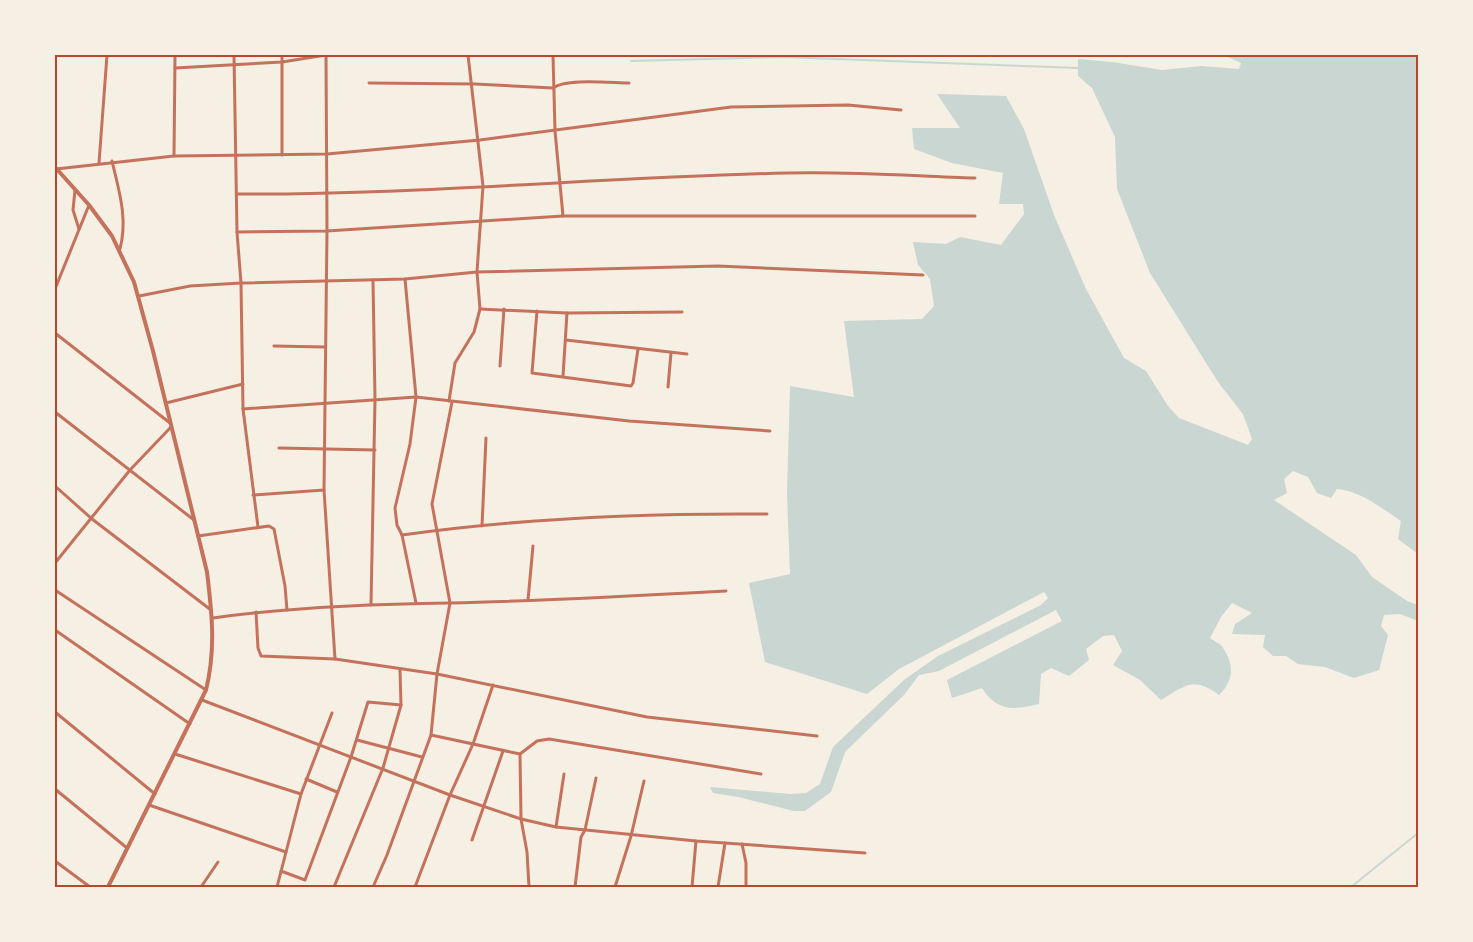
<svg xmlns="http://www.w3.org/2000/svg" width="1473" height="942" font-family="'Asap Condensed',sans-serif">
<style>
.water{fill:#c9d6d2}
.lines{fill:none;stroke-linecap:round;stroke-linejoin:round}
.stream{stroke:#c9d6d2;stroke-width:2}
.minor{stroke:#c5725c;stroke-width:3}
.tertiary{stroke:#c5725c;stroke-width:4}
.neatline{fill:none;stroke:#b5482f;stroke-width:2}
</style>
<rect width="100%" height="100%" fill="#f6efe4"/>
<!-- water -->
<path class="water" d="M1224,55H1418V554L1398,539L1401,521C1381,508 1361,491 1337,489L1331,498L1317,493L1308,477L1293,471L1284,479L1287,493L1274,500L1356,555L1372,577L1407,601L1418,605V621L1400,614L1384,615L1381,626L1388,635L1379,670L1354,678L1325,667L1298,664L1286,656H1273L1263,647L1265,635L1232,634L1235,624L1252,613L1232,603L1221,617L1210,638C1214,641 1221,644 1223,648C1235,665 1233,682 1219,695C1193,676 1186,685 1161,700L1140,680L1113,665L1122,651L1114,635L1103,636L1086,649L1089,660L1069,676L1051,668L1041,674L1039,704C1014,710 997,712 982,688L952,698L947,680L1062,621L1056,610L939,671L919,675L904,695L845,752L831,792L805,811H794L738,797L713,793L710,787L791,794L806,793L820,784L833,747L904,680L938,656L1041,605L1048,598L1044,592L899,669L867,694L765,662L749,583L790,574L787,494L790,386L854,397L844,321L922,319L934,306L930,279L918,265L913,242L946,244L960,237L1001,245L1024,214L1023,204H999L1003,173L952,163L914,149L912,128H960L937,94L1006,96L1024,129L1054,215L1086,289L1124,358L1146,371L1168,406L1179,418L1248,445L1252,439L1243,414L1218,382L1150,273L1117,189L1115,137L1092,88L1078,76V59L1112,62L1162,70L1201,66L1239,69L1241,63Z"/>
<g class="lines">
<!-- stream -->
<g class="stream">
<path d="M631,61L782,57L1079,68"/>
<path d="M1351,887L1418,833"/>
</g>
<!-- minor -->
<g class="minor">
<path d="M234,55L237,232L241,283L243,409L258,527"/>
<path d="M326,55L327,231L324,490L335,659"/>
<path d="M553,55L555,131L563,216"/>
<path d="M175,68L282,62L326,55"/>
<path d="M369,83L475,84L553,88C566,78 612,83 629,83"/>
<path d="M282,155V55"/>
<path d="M174,156L175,55"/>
<path d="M112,161C119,191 128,218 120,249"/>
<path d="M99,163L107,55"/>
<path d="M56,169L174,156L327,154L480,140L731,107L848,105L901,110"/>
<path d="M75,190L73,210L79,229"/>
<path d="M237,194C420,195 603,177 787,173C849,171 913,176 975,178"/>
<path d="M237,232L327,231L563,216H975"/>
<path d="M405,279L416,397L410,444L395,508L397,525L402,535L416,603"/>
<path d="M55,289L89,205"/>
<path d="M139,296L190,286L241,283L405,279L477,272L718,266L923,275"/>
<path d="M480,309L567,313L682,312"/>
<path d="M537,311L532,373L631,386L633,383L638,349"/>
<path d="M55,333L170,423"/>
<path d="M566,340L687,354"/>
<path d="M274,346L325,347"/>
<path d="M500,366L504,309"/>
<path d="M563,376L567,313"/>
<path d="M668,387L671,353"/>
<path d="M449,401L455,363L474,332L480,309L477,272L483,186L468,55"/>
<path d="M166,403L243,384"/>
<path d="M243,409L416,397L629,421L770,431"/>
<path d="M55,412L194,520"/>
<path d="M279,448L375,450"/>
<path d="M55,486L92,519L211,610"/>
<path d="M253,495L324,490"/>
<path d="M482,526L486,438"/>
<path d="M402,535C523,518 645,513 767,514"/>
<path d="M198,536L269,526L274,529L285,586L287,610"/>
<path d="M55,563L130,470L171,427"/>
<path d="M55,590L206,690"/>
<path d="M528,600L533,546"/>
<path d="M371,605L375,400L373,280"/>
<path d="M256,612L258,648L261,656L335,659L437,674L647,717L817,736"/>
<path d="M213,618C291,607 371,604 450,603C542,601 634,596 726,591"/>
<path d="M55,630L190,724"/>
<path d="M202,700L450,795L521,819L556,827L696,841L865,853"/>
<path d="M55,712L155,794"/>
<path d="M431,735L520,754"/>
<path d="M357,740L422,757"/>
<path d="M175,754L301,794"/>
<path d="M306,779L337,792"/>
<path d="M55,789L127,848"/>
<path d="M149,805L286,852"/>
<path d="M556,827L564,774"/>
<path d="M472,840L503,751"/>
<path d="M742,844L746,863V887"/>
<path d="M55,861L90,887"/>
<path d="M281,871L305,880L351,757L368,702L401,705"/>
<path d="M201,887L218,862"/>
<path d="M277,887L301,794L332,713"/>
<path d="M334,887L383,768L401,705L400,670"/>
<path d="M373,887L387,855L431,735L437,674L450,603L432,504L452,402"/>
<path d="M415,887L450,795L473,744L493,685"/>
<path d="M529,887L527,852L521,819L520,754L537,741L549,739L761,774"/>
<path d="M575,887L581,837L585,830L596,778"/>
<path d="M615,887L631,836L644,781"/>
<path d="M692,887L696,841"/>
<path d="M718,887L725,843"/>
</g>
<!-- tertiary -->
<path class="tertiary" d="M55,167L89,205L112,236L134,282L153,351L207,572C212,613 216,650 206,690L108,887"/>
</g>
<!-- border -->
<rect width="1473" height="942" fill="none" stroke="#f6efe4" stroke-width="112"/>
<rect x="56" y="56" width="1361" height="830" class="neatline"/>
</svg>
